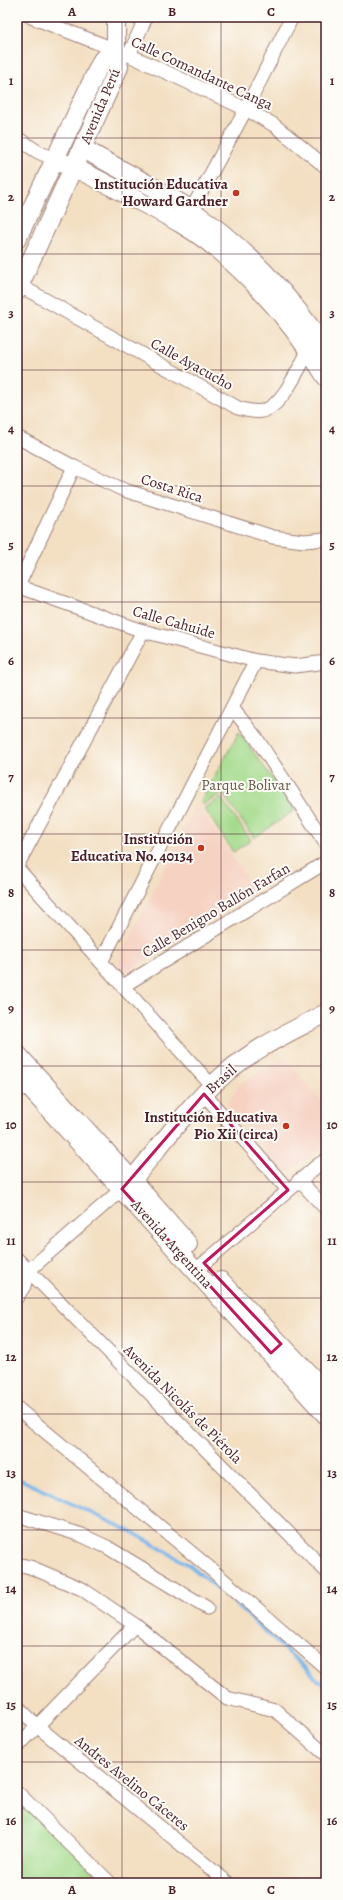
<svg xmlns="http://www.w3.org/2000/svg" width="343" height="1900" font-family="Alegreya,serif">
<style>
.built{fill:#f6d2c3}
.green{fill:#a3da8b;stroke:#767c5b}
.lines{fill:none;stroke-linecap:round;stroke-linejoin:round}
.stream{stroke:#79b7ec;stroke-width:3.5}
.street-casing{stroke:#9e7f76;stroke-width:15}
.secondary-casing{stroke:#9e7f76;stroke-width:20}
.street{stroke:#fff;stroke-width:13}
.secondary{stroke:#fff;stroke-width:18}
.marked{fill:none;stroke:#c2185b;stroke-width:3;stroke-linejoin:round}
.grid{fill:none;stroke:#4a1f2b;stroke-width:1;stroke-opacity:0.55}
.poi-dot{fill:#c8321e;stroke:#fdfcf7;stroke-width:1.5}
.labels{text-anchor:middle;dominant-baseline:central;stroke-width:4;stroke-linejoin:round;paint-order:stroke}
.street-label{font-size:15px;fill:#4a1f2b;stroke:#fdfcf7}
.poi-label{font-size:15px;font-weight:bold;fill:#4a1f2b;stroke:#fdfcf7;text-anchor:end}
.park-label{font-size:15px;fill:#655748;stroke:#fdfcf7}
.neatline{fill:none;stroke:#4a1f2b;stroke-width:1.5}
.grid-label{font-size:13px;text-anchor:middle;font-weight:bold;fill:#4a1f2b}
</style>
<rect width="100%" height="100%" fill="#fdfcf7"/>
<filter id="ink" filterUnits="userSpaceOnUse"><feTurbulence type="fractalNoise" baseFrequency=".025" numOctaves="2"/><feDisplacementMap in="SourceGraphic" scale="8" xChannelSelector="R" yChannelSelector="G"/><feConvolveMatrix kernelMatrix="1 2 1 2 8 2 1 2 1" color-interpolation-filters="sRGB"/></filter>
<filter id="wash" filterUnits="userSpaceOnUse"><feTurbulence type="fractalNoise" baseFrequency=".012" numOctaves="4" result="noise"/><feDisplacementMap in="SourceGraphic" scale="16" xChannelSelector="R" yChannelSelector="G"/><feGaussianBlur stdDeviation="0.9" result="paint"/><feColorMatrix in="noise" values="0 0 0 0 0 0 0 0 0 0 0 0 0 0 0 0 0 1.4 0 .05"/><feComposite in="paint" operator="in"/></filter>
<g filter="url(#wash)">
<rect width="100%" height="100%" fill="#f3dfc2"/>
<!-- built -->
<g class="built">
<path d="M197,804L256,892L124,974L117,965Z"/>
<path d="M285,1058L326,1107V1146L285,1173L227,1104L241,1083Z"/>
</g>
<!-- green -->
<g class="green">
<path d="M239,732L295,810L254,838L222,793L203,805L201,801Z"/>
<path d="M221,798L251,840L233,852L204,808Z"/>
<path d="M17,1796L106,1883H17Z"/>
</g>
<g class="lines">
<!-- stream -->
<path class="stream" d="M17,1478L134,1533L189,1565L228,1597L326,1687"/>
</g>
</g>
<g filter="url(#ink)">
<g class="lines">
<defs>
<g id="street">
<path d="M31,17L129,55L246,109L274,125L326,167"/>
<path d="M129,55L146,17"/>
<path d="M17,138L38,152L54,159"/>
<path d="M187,218L246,109L292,17"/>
<path d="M17,284L238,408C246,410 254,413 262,411C283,407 300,365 310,348C314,341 317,332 326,330"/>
<path d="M17,437L74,467L124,490L273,537L304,541L326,539"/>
<path d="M17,586L143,631L256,661L295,666L326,662"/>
<path d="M17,588L74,467"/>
<path d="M232,708L257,739L326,844"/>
<path d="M17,866L143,631"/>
<path d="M17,868L212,1086"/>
<path d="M101,962L256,661"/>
<path d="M123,986L326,862"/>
<path d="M204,1094L288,1190"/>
<path d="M299,1180L326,1209"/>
<path d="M17,1259L326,1571"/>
<path d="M195,1271L318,1165L326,1160"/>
<path d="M17,1297L24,1286L28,1271L122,1189"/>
<path d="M17,1408L206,1565L326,1668"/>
<path d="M17,1515L81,1535L107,1547L207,1608"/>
<path d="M17,1564L30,1567L82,1589L135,1625L227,1698L275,1710L326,1755"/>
<path d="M17,1706L37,1726L228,1883"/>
<path d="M17,1747L135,1625"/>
<path d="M17,1792L110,1883"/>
</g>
<g id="secondary">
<path d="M82,148C118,169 156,187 191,210C244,246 291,296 326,350"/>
<path d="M54,159C82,170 108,185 135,199C164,214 194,229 218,250C260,285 297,330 326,377"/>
<path d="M17,239L102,60L116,50"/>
<path d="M17,291L119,67L116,50V17"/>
<path d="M17,1054L132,1180L188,1244"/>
<path d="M17,1074L326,1415"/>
<path d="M123,1188L132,1180C162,1144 191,1103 227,1072C256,1047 293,1031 326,1013"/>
<path d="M221,1281L326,1392"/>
</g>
</defs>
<!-- street casing -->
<use href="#street" class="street-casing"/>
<!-- secondary casing -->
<use href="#secondary" class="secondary-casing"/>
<!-- street -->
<use href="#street" class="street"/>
<!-- secondary -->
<use href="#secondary" class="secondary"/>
</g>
</g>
<!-- marked area -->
<path class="marked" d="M204,1094L288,1190L204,1263L281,1344L271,1353L122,1189Z"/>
<!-- grid -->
<path class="grid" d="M122,17V1883M221,17V1883M17,138H326M17,254H326M17,370H326M17,486H326M17,602H326M17,718H326M17,834H326M17,950H326M17,1066H326M17,1182H326M17,1298H326M17,1414H326M17,1530H326M17,1646H326M17,1762H326"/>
<!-- markers -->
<g class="poi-dot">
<circle cx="236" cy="193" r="4"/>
<circle cx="201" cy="848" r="4"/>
<circle cx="286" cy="1126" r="4"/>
</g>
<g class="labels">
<!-- street labels -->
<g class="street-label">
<text transform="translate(202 73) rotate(25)">Calle Comandante Canga</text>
<text transform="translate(100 106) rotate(-67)">Avenida Perú</text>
<text transform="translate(192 364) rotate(29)">Calle Ayacucho</text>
<text transform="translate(172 488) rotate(18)">Costa Rica</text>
<text transform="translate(174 622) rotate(16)">Calle Cahuide</text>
<text transform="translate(216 910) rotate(-31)">Calle Benigno Ballón Farfan</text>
<text transform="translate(221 1079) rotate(-42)">Brasil</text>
<text transform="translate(172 1244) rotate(48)">Avenida Argentina</text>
<text transform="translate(183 1404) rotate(45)">Avenida Nicolás de Piérola</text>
<text transform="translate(132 1783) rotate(39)">Andres Avelino Cáceres</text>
</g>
<!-- poi labels -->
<g class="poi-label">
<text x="228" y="184">Institución Educativa<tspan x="228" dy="17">Howard Gardner</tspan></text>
<text x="193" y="839">Institución<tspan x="193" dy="17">Educativa No. 40134</tspan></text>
<text x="278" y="1117">Institución Educativa<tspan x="278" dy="17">Pio Xii (circa)</tspan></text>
</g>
<!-- park labels -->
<g class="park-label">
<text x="246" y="785">Parque Bolivar</text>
</g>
</g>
<!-- margin -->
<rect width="343" height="1900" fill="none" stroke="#fdfcf7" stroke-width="44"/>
<rect x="22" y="22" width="299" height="1856" class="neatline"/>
<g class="grid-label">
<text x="72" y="16">A</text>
<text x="172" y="16">B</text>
<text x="271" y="16">C</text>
<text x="11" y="85">1</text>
<text x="332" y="85">1</text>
<text x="11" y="201">2</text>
<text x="332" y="201">2</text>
<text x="11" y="317">3</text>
<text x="332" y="317">3</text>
<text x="11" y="433">4</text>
<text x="332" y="433">4</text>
<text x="11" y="549">5</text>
<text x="332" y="549">5</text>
<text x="11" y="665">6</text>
<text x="332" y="665">6</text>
<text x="11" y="781">7</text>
<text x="332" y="781">7</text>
<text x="11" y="897">8</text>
<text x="332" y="897">8</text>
<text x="11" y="1013">9</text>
<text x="332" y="1013">9</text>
<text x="11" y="1129">10</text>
<text x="332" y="1129">10</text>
<text x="11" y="1245">11</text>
<text x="332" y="1245">11</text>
<text x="11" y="1361">12</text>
<text x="332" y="1361">12</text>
<text x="11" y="1477">13</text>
<text x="332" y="1477">13</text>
<text x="11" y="1593">14</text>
<text x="332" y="1593">14</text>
<text x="11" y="1709">15</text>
<text x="332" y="1709">15</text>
<text x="11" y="1825">16</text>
<text x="332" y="1825">16</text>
<text x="72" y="1894">A</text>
<text x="172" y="1894">B</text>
<text x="271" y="1894">C</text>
</g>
</svg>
